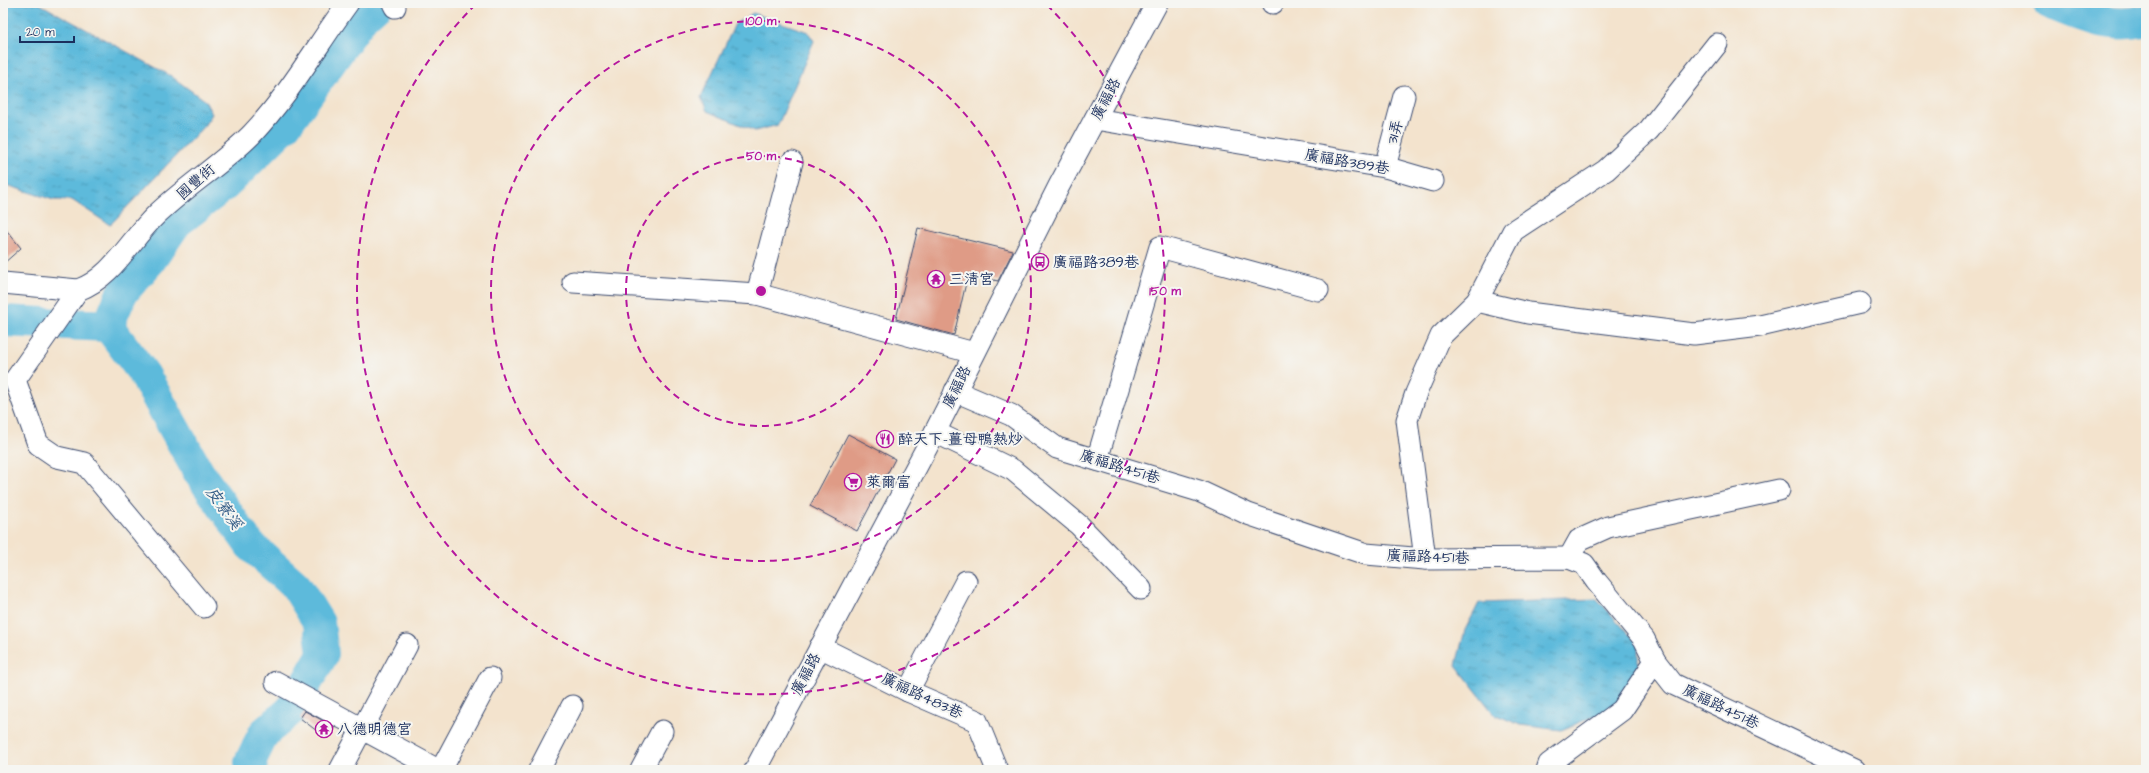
<svg xmlns="http://www.w3.org/2000/svg" width="2149" height="773" font-family="'Architects Daughter','LXGW WenKai TC',sans-serif">
<style>
.water{fill:url(#water-ripples);stroke:#3c749c}
.lines{fill:none;stroke-linecap:round;stroke-linejoin:round}
.river{stroke:#5dbadb;stroke-width:32}
.building{fill:#df9b86}
.minor-casing{stroke:#3b4a6f;stroke-width:23}
.minor{stroke:#fff;stroke-width:21}
.ring{fill:none;stroke:#b5179e;stroke-width:2;stroke-dasharray:7 5}
.labels{text-anchor:middle;dominant-baseline:central;stroke-width:4;stroke-linejoin:round;paint-order:stroke}
.street-label{font-size:15px;fill:#1b2f5e;stroke:#f6f6f2}
.poi-label{font-size:15px;fill:#1b2f5e;stroke:#f6f6f2;text-anchor:start}
.water-label{font-size:16px;font-style:italic;fill:#2f5984;stroke:#f6f6f2}
.centre{fill:#b5179e;stroke:#f6f6f2;stroke-width:2}
.ring-label{font-size:12px;text-anchor:middle;font-weight:bold;fill:#b5179e;stroke:#f6f6f2;stroke-width:4;stroke-linejoin:round;paint-order:stroke}
</style>
<defs>
<pattern id="water-ripples" width="26" height="14" patternUnits="userSpaceOnUse"><rect width="26" height="14" fill="#5dbadb"/><path d="M2 4q2-2 4 0t4 0M15 11q2-2 4 0t4 0" fill="none" stroke="#4c98b5"/></pattern>
</defs>
<rect width="100%" height="100%" fill="#f6f6f2"/>
<filter id="ink" filterUnits="userSpaceOnUse"><feTurbulence type="fractalNoise" baseFrequency=".025" numOctaves="2"/><feDisplacementMap in="SourceGraphic" scale="8" xChannelSelector="R" yChannelSelector="G"/><feConvolveMatrix kernelMatrix="1 2 1 2 8 2 1 2 1" color-interpolation-filters="sRGB"/></filter>
<filter id="wash" filterUnits="userSpaceOnUse"><feTurbulence type="fractalNoise" baseFrequency=".012" numOctaves="4" result="noise"/><feDisplacementMap in="SourceGraphic" scale="16" xChannelSelector="R" yChannelSelector="G"/><feGaussianBlur stdDeviation="0.9" result="paint"/><feColorMatrix in="noise" values="0 0 0 0 0 0 0 0 0 0 0 0 0 0 0 0 0 1.4 0 .05"/><feComposite in="paint" operator="in"/></filter>
<g filter="url(#wash)">
<rect width="100%" height="100%" fill="#f3e3cd"/>
<!-- water -->
<g class="water">
<path d="M3,3H38L171,76L205,101L212,114L204,126L110,225L72,200H54L3,184Z"/>
<path d="M753,13L808,32L814,41L778,125L755,131L707,111L701,97L735,24Z"/>
<path d="M1597,599L1638,644V676L1618,707L1561,730L1520,725L1494,714L1456,665L1465,630L1479,603Z"/>
</g>
<g class="lines">
<!-- river -->
<g class="river">
<path d="M2049,3C2078,16 2114,30 2146,20"/>
<path d="M3,321L108,326"/>
<path d="M108,326L144,374L199,473L250,545L296,586L319,623L323,654L291,710L264,733L250,762L252,770"/>
<path d="M108,326L122,293L150,261L177,222L225,185L286,125L363,17L378,3"/>
</g>
</g>
<g id="blocks">
<!-- building -->
<g class="building">
<path d="M3,226L21,248L3,264Z"/>
<path d="M918,228L1013,251L998,281L968,274L954,335L896,319Z"/>
<path d="M848,434L895,459L857,531L810,506Z"/>
<path d="M305,711L335,727L326,738L300,718Z"/>
</g>
</g>
</g>
<g filter="url(#ink)">
<use href="#blocks" fill-opacity="0" stroke="#3b4a6f" stroke-width="1"/>
<g class="lines">
<defs>
<g id="minor">
<path d="M393,3L395,7"/>
<path d="M1272,3H1273"/>
<path d="M1095,119L1385,167L1433,181"/>
<path d="M1385,167L1404,96"/>
<path d="M573,282L757,294L974,353"/>
<path d="M3,283L78,290C112,278 130,240 156,215C185,187 222,164 251,135C289,95 316,47 348,3"/>
<path d="M78,290L15,380L38,444L57,457L84,463L204,607"/>
<path d="M757,294L792,162"/>
<path d="M1477,301L1528,313L1694,334L1760,326L1860,303"/>
<path d="M955,391L1011,415L1057,448L1199,491L1248,514L1366,554L1425,559L1569,558L1584,564L1596,581L1644,639L1655,661L1673,684L1854,770"/>
<path d="M935,432L1013,470L1079,525L1141,589"/>
<path d="M1097,460L1160,247L1318,290"/>
<path d="M1569,558L1579,540L1608,527L1779,490"/>
<path d="M1425,559L1407,420L1416,393L1441,336L1477,301L1513,231L1606,170L1649,130L1717,44"/>
<path d="M820,647L908,691L977,721L997,770"/>
<path d="M276,682L438,770"/>
<path d="M908,691L966,581"/>
<path d="M340,770L407,645"/>
<path d="M441,770L490,678"/>
<path d="M539,770L572,706"/>
<path d="M641,770L662,731"/>
<path d="M755,770L935,432L1059,186L1157,3"/>
<path d="M1547,770L1549,764L1622,710L1655,661"/>
</g>
</defs>
<!-- minor casing -->
<use href="#minor" class="minor-casing"/>
<!-- minor -->
<use href="#minor" class="minor"/>
</g>
</g>
<!-- distance rings -->
<g class="ring">
<circle cx="761" cy="291" r="135"/>
<circle cx="761" cy="291" r="270"/>
<path d="M1047 5A404 404 0 1 1 475 5"/>
</g>
<!-- icons -->
<defs>
<symbol id="bus-ring" viewBox="-11 -11 22 22"><circle r="9.5" fill="#f6f6f2" stroke="#b5179e" stroke-width="1.5"/><path d="M-5-6H5V4H4V6H2V4H-2V6H-4V4H-5ZM-3.5-4V0h7V-4ZM-3.5 1.2v1.5H-2V1.2ZM2 1.2v1.5H3.5V1.2Z" fill="#b5179e"/></symbol>
<symbol id="temple-ring" viewBox="-11 -11 22 22"><circle r="9.5" fill="#f6f6f2" stroke="#b5179e" stroke-width="1.5"/><path d="M0-6L5-2H3V0L6.5 2.5H4V6H1.5V3h-3V6H-4V2.5H-6.5L-3 0V-2H-5Z" fill="#b5179e"/></symbol>
<symbol id="restaurant-ring" viewBox="-11 -11 22 22"><circle r="9.5" fill="#f6f6f2" stroke="#b5179e" stroke-width="1.5"/><path d="M-5-6h1v4h1v-4h1v4h1v-4h1v5L-1.5 .5V6h-2V.5L-5-1ZM5-6V6H3V1.5H1.5Q1.5-4 5-6Z" fill="#b5179e"/></symbol>
<symbol id="supermarket-ring" viewBox="-11 -11 22 22"><circle r="9.5" fill="#f6f6f2" stroke="#b5179e" stroke-width="1.5"/><path d="M-6-5.5h2.5l.6 2H6L4.5 2H-2.5L-4.4-4H-6ZM-1.5 3.2a1.3 1.3 0 1 0 .1 0ZM3 3.2a1.3 1.3 0 1 0 .1 0Z" fill="#b5179e"/></symbol>
</defs>
<g fill-rule="evenodd">
<use href="#bus-ring" x="1030" y="252" width="20" height="20"/>
<use href="#temple-ring" x="926" y="269" width="20" height="20"/>
<use href="#restaurant-ring" x="875" y="429" width="20" height="20"/>
<use href="#supermarket-ring" x="843" y="472" width="20" height="20"/>
<use href="#temple-ring" x="314" y="719" width="20" height="20"/>
</g>
<g class="labels">
<!-- street labels -->
<g class="street-label">
<text transform="translate(1106 99) rotate(-62)">廣福路</text>
<text transform="translate(1395 132) rotate(-75)">31弄</text>
<text transform="translate(1347 162) rotate(10)">廣福路389巷</text>
<text transform="translate(196 182) rotate(-41)">國豐街</text>
<text transform="translate(957 387) rotate(-64)">廣福路</text>
<text transform="translate(1120 467) rotate(17)">廣福路451巷</text>
<text transform="translate(1428 557) rotate(2)">廣福路451巷</text>
<text transform="translate(806 674) rotate(-62)">廣福路</text>
<text transform="translate(922 696) rotate(25)">廣福路483巷</text>
<text transform="translate(1721 707) rotate(26)">廣福路451巷</text>
</g>
<!-- poi labels -->
<g class="poi-label">
<text x="1053" y="262">廣福路389巷</text>
<text x="949" y="279">三清宮</text>
<text x="898" y="439">醉天下-薑母鴨熱炒</text>
<text x="866" y="482">萊爾富</text>
<text x="337" y="729">八德明德宮</text>
</g>
<!-- water labels -->
<g class="water-label">
<text transform="translate(224 508) rotate(54)">皮寮溪</text>
</g>
</g>
<circle cx="761" cy="291" r="6" class="centre"/>
<g class="ring-label">
<text x="761" y="25">100 m</text>
<text x="761" y="160">50 m</text>
<text x="1165" y="295">150 m</text>
</g>
<!-- margin -->
<rect width="2149" height="773" fill="none" stroke="#f6f6f2" stroke-width="16"/>
<!-- scale -->
<path d="M20 36v6h54v-6" fill="none" stroke="#1b2f5e" stroke-width="2"/>
<text x="26" y="36" font-size="12" fill="#1b2f5e" stroke="#f6f6f2" stroke-width="3" paint-order="stroke">20 m</text>
</svg>
